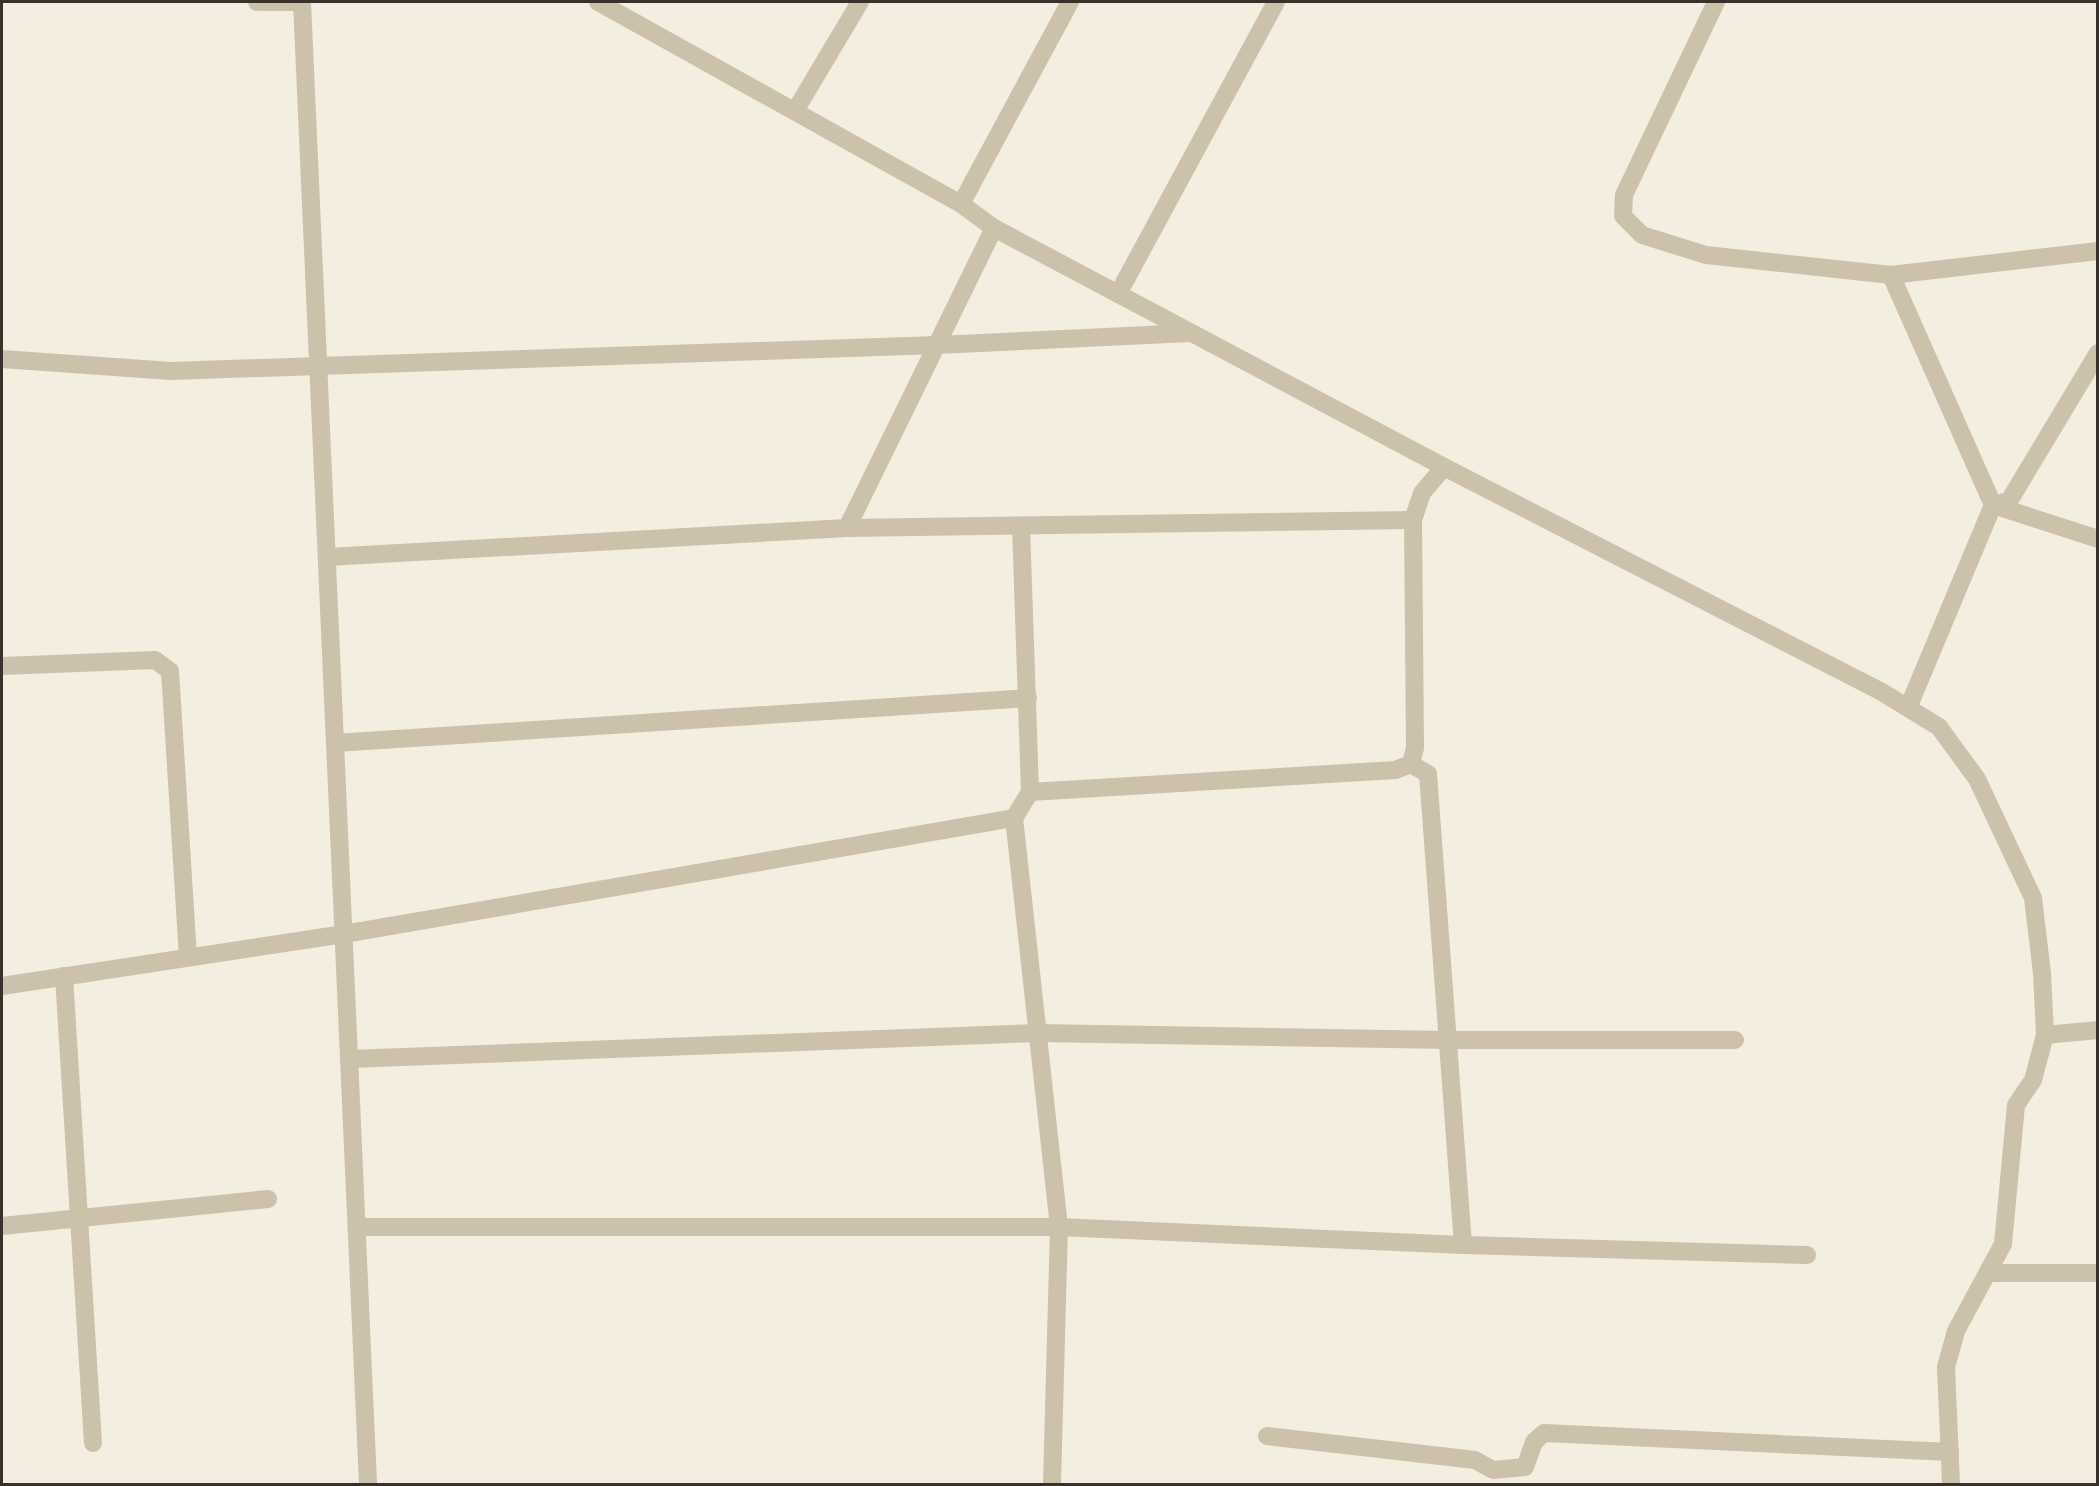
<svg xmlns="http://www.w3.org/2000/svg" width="2099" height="1486" viewBox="0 0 2099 1486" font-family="Poppins,sans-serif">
  <rect width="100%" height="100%" fill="#f3eedf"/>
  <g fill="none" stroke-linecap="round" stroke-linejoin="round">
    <g stroke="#ccc1ab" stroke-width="18">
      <path d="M257,2H302"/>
      <path d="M302,2L368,1484"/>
      <path d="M598,2L961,204L994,228L1444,467L1882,692L1939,727L1977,779L2033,898L2042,973L2045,1035L2033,1080L2016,1105L2003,1244L1956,1331L1946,1367L1951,1484"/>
      <path d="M1716,2L1624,195L1623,216L1642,235L1706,255L1891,275L2098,251"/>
      <path d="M795,111L860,2"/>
      <path d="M961,204L1070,2"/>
      <path d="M1891,275L1993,505L2098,539"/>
      <path d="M1118,294L1276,2"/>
      <path d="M2,359L171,371L937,345L1190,333"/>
      <path d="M1021,526L1030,792"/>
      <path d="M847,528L994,228"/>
      <path d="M327,557L847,528L1413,520"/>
      <path d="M2,666L155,660L170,671L188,957"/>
      <path d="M1908,708L1993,505L2009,501L2098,353"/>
      <path d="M335,743L1028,698"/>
      <path d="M1411,764L1428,774L1463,1245"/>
      <path d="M1014,818L1059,1227L1052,1484"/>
      <path d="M64,976L93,1443"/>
      <path d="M2,986L344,934L1014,818L1030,792L1395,770L1411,764L1415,748L1413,520L1422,493L1444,467"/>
      <path d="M2045,1035L2098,1030"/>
      <path d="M349,1059L1038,1033L1448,1040H1735"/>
      <path d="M2,1226L268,1199"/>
      <path d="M357,1227H1059L1463,1245L1807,1255"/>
      <path d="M1989,1273H2098"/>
      <path d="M1267,1436L1475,1460L1493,1470L1525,1467L1534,1442L1544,1433L1950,1452"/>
    </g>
  </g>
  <rect width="2099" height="1486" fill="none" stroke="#39322a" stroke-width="6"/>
</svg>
